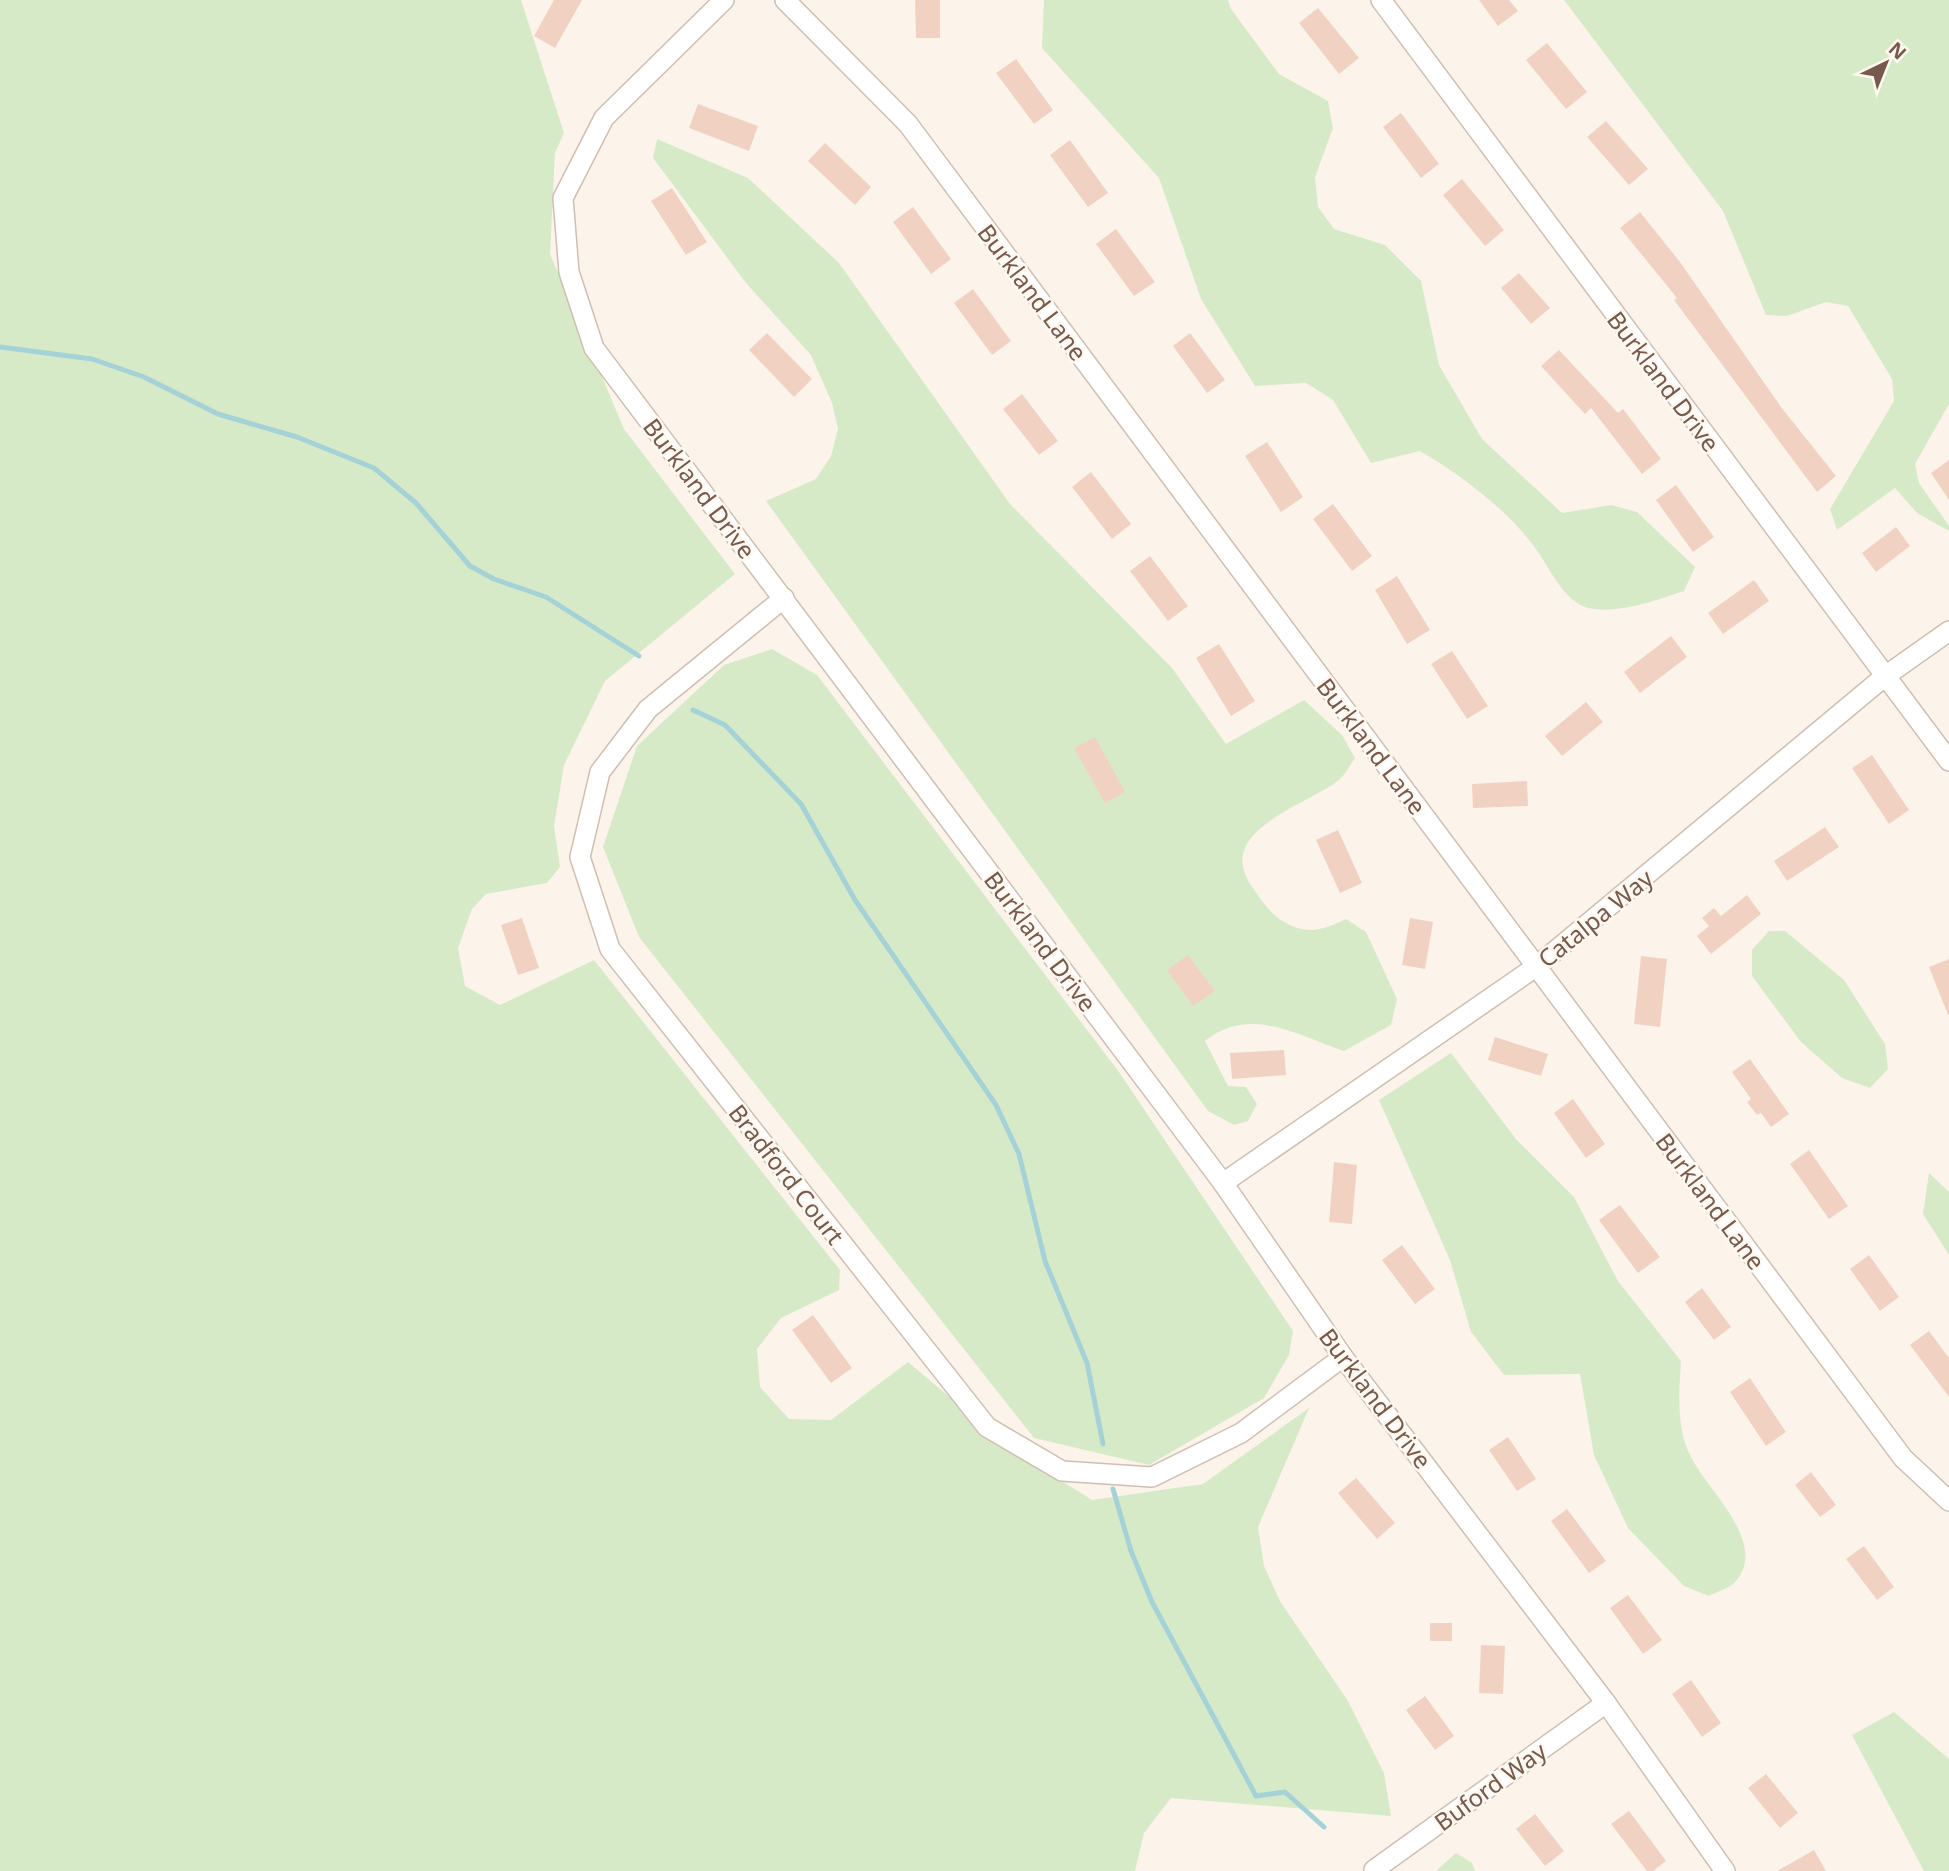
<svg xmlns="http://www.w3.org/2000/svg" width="1949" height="1871" viewBox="0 0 1949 1871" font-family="'Noto Sans',sans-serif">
  <rect width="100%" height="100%" fill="#fcf4ea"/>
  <g fill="#d7eac8">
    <path d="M0,0H521L564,133L555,153L550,254L624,429L735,574L605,681L564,765L554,826L560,867L547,883L486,894L472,909L458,948L465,986L500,1005L594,960L840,1270L839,1290L781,1318L757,1349L760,1387L789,1419L831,1420L908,1362L1014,1451L1092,1500L1203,1484L1309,1408L1258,1527L1264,1566L1280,1601L1348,1701L1384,1773L1391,1816L1171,1798L1144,1833L1135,1871H0Z"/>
    <path d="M1044,0H1228L1231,9L1279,74L1328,101L1333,128L1315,177L1318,207L1334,229L1385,245L1421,281L1439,365L1482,439L1562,513L1611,505L1637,512L1695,567L1684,591C1657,600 1614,616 1585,607C1565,600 1551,572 1540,555C1512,513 1464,477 1420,451L1371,463L1333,400L1306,383L1255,386L1201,299L1159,178L1042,48Z"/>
    <path d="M1564,0H1949V404L1915,464L1919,483L1949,526V531L1917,513L1895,488L1837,530L1830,509L1894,401L1892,379L1848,306L1826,302L1787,316L1766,315L1723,211Z"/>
    <path d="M657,139L748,178L839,263L1010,504L1172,668L1226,744L1304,700L1342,735L1355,758C1350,765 1345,775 1339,780C1306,806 1211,831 1253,888C1264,904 1272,917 1290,925C1310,935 1327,928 1346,919L1366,932L1397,999L1391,1025L1344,1051C1297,1035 1250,1005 1205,1041L1228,1086L1246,1087L1257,1104L1248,1121L1234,1125L1208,1111L766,501L816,479L831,456L838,429L832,403L811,355L746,283L653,158Z"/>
    <path d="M772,649L817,675L1119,1072L1293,1331L1289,1355L1264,1398L1149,1465L1034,1438L639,937L603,847L637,746L724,665Z"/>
    <path d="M1769,931H1785L1844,980L1885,1044L1888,1069L1870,1088L1842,1078L1801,1042L1752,976V950Z"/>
    <path d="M1451,1053L1516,1139L1574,1197L1618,1281L1681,1361C1679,1393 1676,1428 1691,1457C1708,1491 1772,1546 1733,1584C1727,1589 1716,1592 1709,1596L1684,1586L1628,1528L1594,1455L1580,1374L1504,1375L1471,1332L1450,1260L1379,1100Z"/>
    <path d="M1929,1173L1949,1192V1255L1923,1214Z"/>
    <path d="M1894,1712L1949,1759V1871H1924L1852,1735Z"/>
    <path d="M1456,1853L1472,1863L1475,1871H1436Z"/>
  </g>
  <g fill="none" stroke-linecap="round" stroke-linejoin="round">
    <g stroke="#a5d2d7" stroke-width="5">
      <path d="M0,347L92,359L144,377L218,414L297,437L374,468L416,503L470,566L494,579L546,597L639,656"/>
      <path d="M693,710L725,725L801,804L855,900L996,1105L1019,1154L1045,1261L1087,1363L1103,1444"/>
      <path d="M1113,1489L1131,1551L1152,1602L1256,1796L1285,1792L1324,1827"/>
    </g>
  </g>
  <g fill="#f1d2c2">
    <path d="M554,0H582L555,48L534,36Z"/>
    <path d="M915,0H940V38H916Z"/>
    <path d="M1479,0H1509L1518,11L1498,26Z"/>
    <path d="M1318,8L1359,58L1339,74L1299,23Z"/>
    <path d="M1547,43L1587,92L1566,109L1526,60Z"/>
    <path d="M1016,59L1053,110L1034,124L996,73Z"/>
    <path d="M698,104L758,126L749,151L689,128Z"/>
    <path d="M1401,113L1439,164L1421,178L1383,127Z"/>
    <path d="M1606,121L1648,169L1629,185L1587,137Z"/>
    <path d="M1070,140L1108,193L1088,207L1050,155Z"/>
    <path d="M825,143L871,187L855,205L808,161Z"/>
    <path d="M1462,179L1504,230L1485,246L1443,195Z"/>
    <path d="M672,188L707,242L686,255L651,201Z"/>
    <path d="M913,207L951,259L931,274L893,222Z"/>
    <path d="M1640,212L1680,262L1781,407L1836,476L1817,492L1674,300L1677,298L1620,228Z"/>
    <path d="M1116,229L1155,282L1134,296L1096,244Z"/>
    <path d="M1519,273L1550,308L1531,324L1501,288Z"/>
    <path d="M973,289L1011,341L992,355L954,303Z"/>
    <path d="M767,333L812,379L794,397L749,350Z"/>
    <path d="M1190,333L1225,380L1207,393L1173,346Z"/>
    <path d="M1559,350L1618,413L1623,409L1661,459L1642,474L1591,408L1585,414L1541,366Z"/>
    <path d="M1022,394L1058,441L1039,455L1003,409Z"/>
    <path d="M1267,442L1303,497L1281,512L1245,456Z"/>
    <path d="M1949,460V500L1931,473Z"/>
    <path d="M1091,472L1131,524L1112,539L1072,487Z"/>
    <path d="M1676,485L1714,537L1693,552L1656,500Z"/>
    <path d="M1333,504L1372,556L1352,571L1313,519Z"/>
    <path d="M1896,527L1910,546L1876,572L1862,553Z"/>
    <path d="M1150,556L1188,606L1168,621L1130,571Z"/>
    <path d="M1397,576L1430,630L1407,644L1375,590Z"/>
    <path d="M1754,580L1769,601L1723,634L1708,613Z"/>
    <path d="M1671,636L1687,657L1640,693L1624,672Z"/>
    <path d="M1219,644L1255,701L1231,716L1196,658Z"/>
    <path d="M1452,651L1488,706L1467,719L1431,664Z"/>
    <path d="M1586,702L1603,722L1562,756L1545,736Z"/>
    <path d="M1095,737L1125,792L1105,803L1074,748Z"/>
    <path d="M1872,755L1909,810L1889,824L1852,768Z"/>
    <path d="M1527,781L1528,806L1473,808L1472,784Z"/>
    <path d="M1825,827L1839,847L1787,881L1774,861Z"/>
    <path d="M1338,830L1362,883L1340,893L1316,840Z"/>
    <path d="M1747,895L1761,914L1711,954L1697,936L1709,926L1702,918L1714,908L1721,916Z"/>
    <path d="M522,918L539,968L518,975L501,925Z"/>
    <path d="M1410,918L1433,922L1425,969L1402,965Z"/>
    <path d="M1188,955L1215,991L1193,1006L1167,970Z"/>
    <path d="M1641,956L1667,959L1660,1027L1634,1024Z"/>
    <path d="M1949,959V1015H1948L1929,967Z"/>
    <path d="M1495,1037L1548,1054L1541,1076L1488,1060Z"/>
    <path d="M1284,1050L1286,1075L1232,1079L1230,1053Z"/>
    <path d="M1750,1059L1789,1114L1771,1127L1761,1113L1757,1115L1747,1102L1751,1099L1732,1072Z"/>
    <path d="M1573,1099L1605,1144L1586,1158L1554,1113Z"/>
    <path d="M1809,1150L1848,1206L1829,1219L1790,1164Z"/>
    <path d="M1334,1162L1357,1165L1352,1224L1329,1222Z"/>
    <path d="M1620,1205L1660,1257L1638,1273L1599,1220Z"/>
    <path d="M1402,1245L1435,1289L1415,1304L1382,1260Z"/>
    <path d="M1869,1255L1899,1297L1880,1311L1850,1269Z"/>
    <path d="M1702,1288L1731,1327L1714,1340L1685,1302Z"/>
    <path d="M813,1315L852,1368L831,1383L792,1330Z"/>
    <path d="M1929,1331L1949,1358V1397L1910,1345Z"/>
    <path d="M1750,1378L1786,1432L1766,1446L1730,1392Z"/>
    <path d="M1508,1437L1536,1479L1517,1491L1489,1450Z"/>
    <path d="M1811,1472L1836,1505L1820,1517L1795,1485Z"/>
    <path d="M1356,1478L1395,1523L1377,1539L1338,1493Z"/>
    <path d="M1567,1509L1606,1561L1589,1573L1551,1521Z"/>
    <path d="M1864,1546L1894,1587L1877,1600L1846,1559Z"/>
    <path d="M1628,1595L1662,1640L1643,1654L1610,1608Z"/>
    <rect x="1430" y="1623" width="22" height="18"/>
    <path d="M1481,1645L1505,1646L1503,1694L1479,1693Z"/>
    <path d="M1691,1680L1721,1723L1702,1737L1672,1694Z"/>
    <path d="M1425,1696L1454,1736L1435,1750L1406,1710Z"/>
    <path d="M1766,1774L1798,1813L1780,1828L1748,1788Z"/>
    <path d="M1629,1811L1666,1861L1653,1871H1647L1611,1824Z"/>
    <path d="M1535,1814L1564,1851L1545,1866L1516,1829Z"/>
    <path d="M1814,1850L1826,1871H1777Z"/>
  </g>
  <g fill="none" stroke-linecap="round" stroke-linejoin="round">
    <g stroke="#d0beb2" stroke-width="22">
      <g id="minor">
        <path d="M724,0L604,118L563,198L569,272L594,348L1223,1183L1343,1357L1606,1703L1725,1871"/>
        <path d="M785,0L908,124L1903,1458L1949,1501"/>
        <path d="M1381,0L1949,761"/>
        <path d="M784,598L648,709L600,772L580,857L610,949L987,1427L1062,1471L1152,1477L1241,1433L1343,1357"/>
        <path d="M1223,1183L1537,966L1884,677L1949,631"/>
        <path d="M1374,1870L1606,1703"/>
      </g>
    </g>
    <use href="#minor" stroke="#fff" stroke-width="19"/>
  </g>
  <g text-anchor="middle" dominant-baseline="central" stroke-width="5" stroke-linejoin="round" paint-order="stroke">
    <g font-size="24" fill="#765a4d" stroke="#fef8f0">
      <text transform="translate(1033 292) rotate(53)">Burkland Lane</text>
      <text transform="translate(1664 381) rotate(53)">Burkland Drive</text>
      <text transform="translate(700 488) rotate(53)">Burkland Drive</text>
      <text transform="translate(1372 746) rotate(53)">Burkland Lane</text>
      <text transform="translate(1595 918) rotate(-39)">Catalpa Way</text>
      <text transform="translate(1041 941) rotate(53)">Burkland Drive</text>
      <text transform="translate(787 1174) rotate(52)">Bradford Court</text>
      <text transform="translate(1711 1201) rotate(53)">Burkland Lane</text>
      <text transform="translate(1376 1398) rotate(53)">Burkland Drive</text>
      <text transform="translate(1490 1786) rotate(-36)">Buford Way</text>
    </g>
  </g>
  <g transform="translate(1886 63) rotate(43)" stroke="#fef8f0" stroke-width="5" paint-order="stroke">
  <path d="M0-5L12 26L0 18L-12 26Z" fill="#765a4d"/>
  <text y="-10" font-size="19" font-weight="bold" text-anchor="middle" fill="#765a4d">N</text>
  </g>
</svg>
